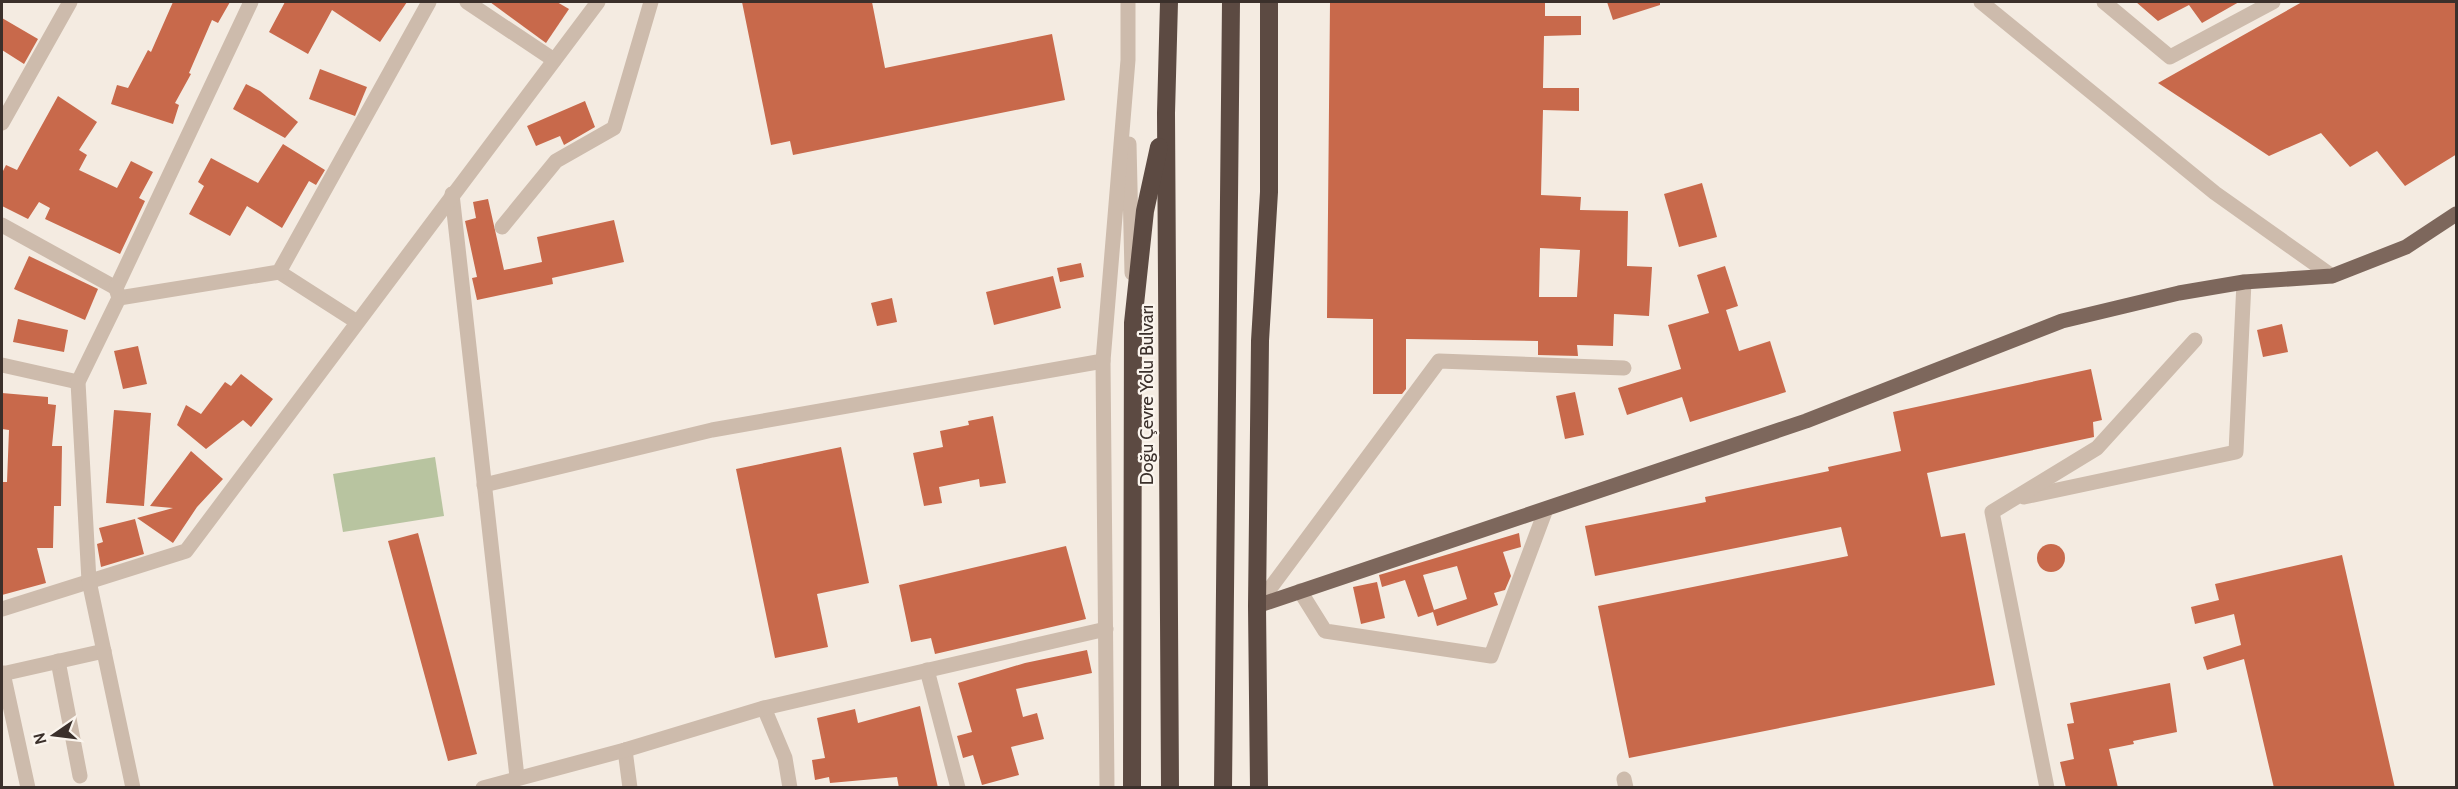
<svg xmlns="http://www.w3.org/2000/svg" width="2458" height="789" viewBox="0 0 2458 789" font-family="Cabin,sans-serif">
  <rect width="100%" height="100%" fill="#f4ebe1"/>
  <path fill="#b8c4a0" d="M435,457L444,516L343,532L333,474Z"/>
  <g fill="#c8694b" fill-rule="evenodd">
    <path d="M173,2H230L218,23L212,20L189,73L191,74L175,103L179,105L173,124L111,104L117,85L128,88L148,50L151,52Z"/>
    <path d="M285,2H407L380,42L332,10L308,54L269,32Z"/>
    <path d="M490,2H557L569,9L546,43Z"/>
    <path d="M742,2H872L885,68L1052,34L1065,100L793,155L790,141L771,145Z"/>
    <path d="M1330,2H1545V16H1581V35L1544,36L1543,88H1579V111L1543,110L1541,195L1581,197L1580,210L1628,211L1627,266L1652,267L1649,316L1614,314L1613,346L1577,345L1578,356L1538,355V341L1406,339V389L1402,394H1373V319L1327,318ZM1540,248L1580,250L1577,297H1539Z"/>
    <path d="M1607,2H1660V5L1613,20Z"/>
    <path d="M2136,2H2239L2202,23L2189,5L2158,21Z"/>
    <path d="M2302,2H2457V154L2405,186L2377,151L2350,167L2321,133L2269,156L2158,83Z"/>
    <path d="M2,18L38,39L24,64L2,50Z"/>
    <path d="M320,69L367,87L355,116L309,99Z"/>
    <path d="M246,84L260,91L298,122L285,138L233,109Z"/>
    <path d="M58,96L97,122L79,150L87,155L79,170L117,188L131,161L153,172L139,198L145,201L120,254L45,219L50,208L39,202L28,219L2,206V173L6,165L17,170Z"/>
    <path d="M585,101L595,127L564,145L560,136L536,146L527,126Z"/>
    <path d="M283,144L325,170L316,185L309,181L282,228L247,206L230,236L189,214L204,186L198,182L211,158L258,183Z"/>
    <path d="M1702,183L1717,237L1679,247L1664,194Z"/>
    <path d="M488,199L504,270L542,262L537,237L614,220L624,262L552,278L553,284L477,300L472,278L477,277L465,221L476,218L473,202Z"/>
    <path d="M29,256L98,289L85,320L14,289Z"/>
    <path d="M1081,263L1084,277L1060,282L1057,268Z"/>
    <path d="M1725,266L1738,306L1726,310L1739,351L1770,341L1786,392L1690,422L1682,397L1627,415L1618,388L1681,369L1668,325L1709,313L1697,275Z"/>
    <path d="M1053,276L1061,308L994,325L986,292Z"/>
    <path d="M892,298L897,322L877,326L871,303Z"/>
    <path d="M18,319L68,330L64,352L13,342Z"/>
    <path d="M2282,324L2288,352L2263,357L2257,330Z"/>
    <path d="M138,346L147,384L123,389L114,351Z"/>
    <path d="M2091,369L2102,420L2093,422L2094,437L1927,473L1941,537L1965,533L1995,685L1629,758L1598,606L1848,556L1841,527L1595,576L1585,526L1706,502L1705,497L1829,471L1828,467L1901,451L1893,412Z"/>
    <path d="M241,374L273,399L251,427L243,420L206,449L177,425L186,405L201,414L225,382L231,386Z"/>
    <path d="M1575,392L1584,435L1565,439L1556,396Z"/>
    <path d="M2,393L48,397V404L56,405L52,446H62L61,506H54L53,548H37L46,583L2,595V482H7L9,430L2,429Z"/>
    <path d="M114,410L151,413L144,506L106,503Z"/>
    <path d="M993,416L1006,483L980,487L979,479L939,487L942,503L924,506L913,453L943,447L940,431L969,425L968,421Z"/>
    <path d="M841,447L869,583L817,594L828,647L775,658L736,469Z"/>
    <path d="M191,451L223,479L197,507L173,543L137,518L173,508L150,506Z"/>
    <path d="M135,519L144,554L101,567L97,544L103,542L99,528Z"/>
    <path d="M418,533L477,754L448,761L388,541Z"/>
    <path d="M1519,533L1521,547L1503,552L1511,576L1505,590L1494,593L1498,605L1437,626L1433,612L1418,617L1405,580L1382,587L1379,575ZM1457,566L1467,599L1434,610L1423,575Z"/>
    <circle cx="2051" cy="558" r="14"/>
    <path d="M1066,546L1086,619L935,654L931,638L911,642L899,585Z"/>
    <path d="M2342,555L2395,788H2274L2244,659L2207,670L2203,657L2241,645L2234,614L2195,624L2191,607L2219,600L2215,584Z"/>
    <path d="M1377,582L1385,618L1361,624L1353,587Z"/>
    <path d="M1087,650L1092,673L1016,689L1023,717L1037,713L1044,739L1011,747L1019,775L982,785L973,755L963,758L957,736L972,732L958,683L1025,663Z"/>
    <path d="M2170,683L2177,732L2133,741L2134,744L2109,749L2118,788H2066L2060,762L2074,759L2067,724L2074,723L2070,703Z"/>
    <path d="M920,706L938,788H899L897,777L830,783L829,777L815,780L812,760L825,758L817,718L855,709L858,723Z"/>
  </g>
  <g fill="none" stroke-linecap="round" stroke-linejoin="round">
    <g stroke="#cdbbac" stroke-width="15">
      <path d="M467,2L554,60"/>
      <path d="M1981,2L2215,193L2332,276"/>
      <path d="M2104,2L2170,57L2273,2"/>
      <path d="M2,123L70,2"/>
      <path d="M1129,144L1132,273"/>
      <path d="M452,194L517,777"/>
      <path d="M2,225L116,288"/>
      <path d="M502,227L556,161L614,128L651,2"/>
      <path d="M279,272L357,322"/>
      <path d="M119,298L279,272L429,2"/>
      <path d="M2,365L78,382"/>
      <path d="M484,485L712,430L1103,361"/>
      <path d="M2024,497L2236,452L2244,282"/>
      <path d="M1300,591L1325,631L1491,656L1546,509"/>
      <path d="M1257,606L1439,361L1624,368"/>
      <path d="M2,609L186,551L598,2"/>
      <path d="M58,661L80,776"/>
      <path d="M927,670L958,788"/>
      <path d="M3,673L28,788"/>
      <path d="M2,674L104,651"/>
      <path d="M764,708L785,758L790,788"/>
      <path d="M625,750L630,788"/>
      <path d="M1624,779L1626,788"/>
      <path d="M133,788L89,581L78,382L119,298L116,288L251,2"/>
      <path d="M483,788L625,750L764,708L1106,629"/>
      <path d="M1107,788L1103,361L1128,60V2"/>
      <path d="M2047,788L1992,512L2097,448L2195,340"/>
    </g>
    <path stroke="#7d675c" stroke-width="15" d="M1257,606L1806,421L2062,321L2179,293L2244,282L2332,276L2406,247L2456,214"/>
    <g stroke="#5c4a42" stroke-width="18">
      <path d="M1169,2L1166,113L1170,788"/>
      <path d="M1132,788L1133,323L1145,211L1159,147"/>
      <path d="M1223,788L1231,2"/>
      <path d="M1259,788L1257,606L1260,341L1269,192V2"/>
    </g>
  </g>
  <g text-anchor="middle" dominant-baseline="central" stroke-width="4.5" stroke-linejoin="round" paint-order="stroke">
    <g font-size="18" fill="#3b302b" stroke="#fbf5ee">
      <text transform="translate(1147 395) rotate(-90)">Doğu Çevre Yolu Bulvarı</text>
    </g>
  </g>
  <rect width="2458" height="789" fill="none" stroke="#3b302b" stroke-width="6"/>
  <g transform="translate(54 735) rotate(256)" stroke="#fbf5ee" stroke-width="4.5" paint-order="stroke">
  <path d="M0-4.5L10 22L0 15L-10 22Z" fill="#3b302b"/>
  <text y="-9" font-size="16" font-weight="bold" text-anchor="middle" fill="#3b302b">N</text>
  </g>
</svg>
